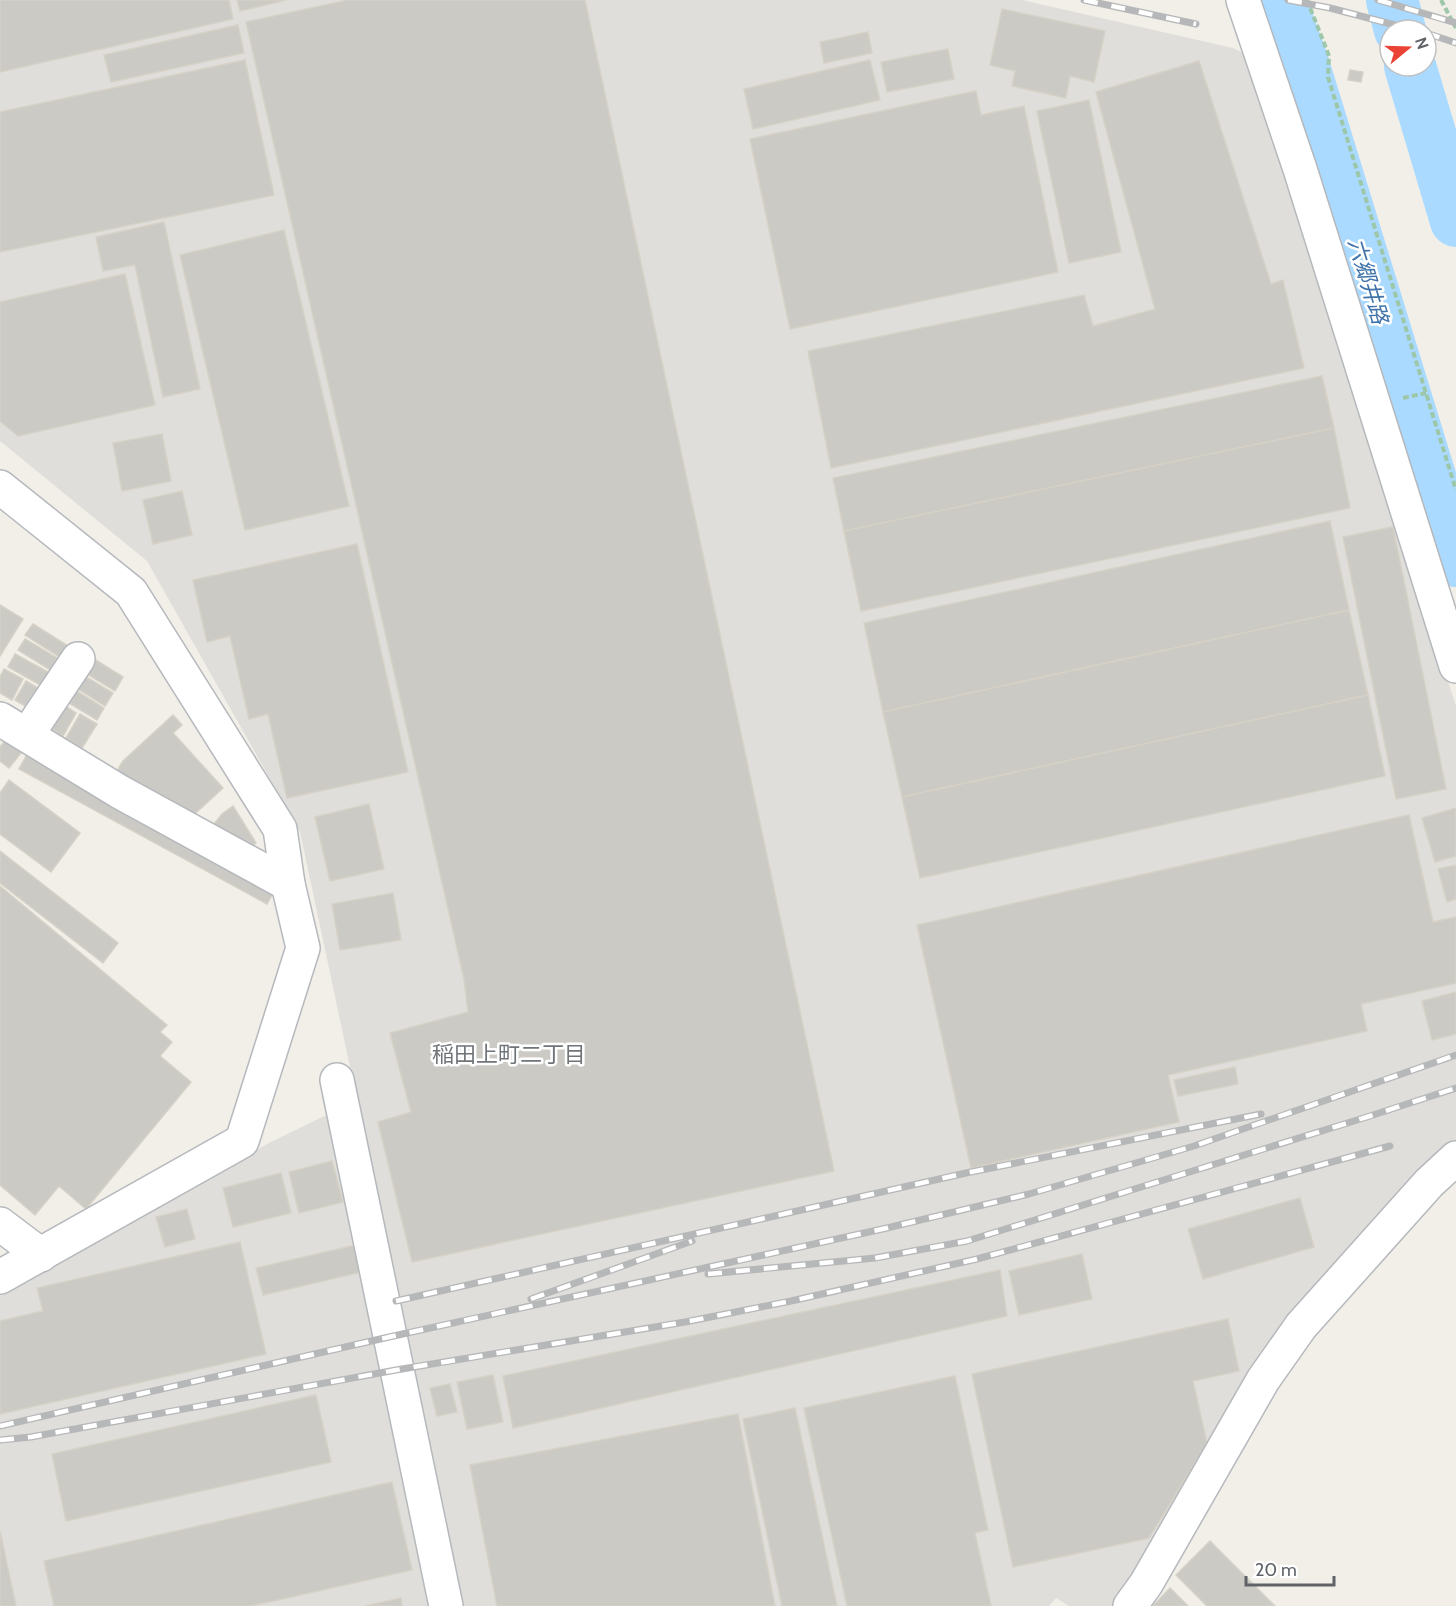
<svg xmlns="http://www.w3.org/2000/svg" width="1456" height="1606" viewBox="0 0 1456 1606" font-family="Cabin,'Noto Sans JP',sans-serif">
  <rect width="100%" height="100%" fill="#f1efe8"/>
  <path fill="#e0deda" d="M0,0H1022L1233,48L1247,55L1456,706V1146L1449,1149L1114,1606H1069L1056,1598L1049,1606H0V1295L269,1143L357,1100L300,832L147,561L0,441Z"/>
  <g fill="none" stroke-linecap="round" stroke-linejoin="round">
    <g stroke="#aadaff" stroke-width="52">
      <path d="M1280,0L1303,63L1456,561"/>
      <path d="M1392,0L1400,30"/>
      <path d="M1410,66L1456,221"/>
    </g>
  </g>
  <g fill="#cccac5" stroke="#d6d1c6" stroke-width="1.5">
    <path d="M0,0H229L233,19L0,72Z"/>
    <path d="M237,0H286L240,11Z"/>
    <path d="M348,0H585L834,1171L412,1262L378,1122L411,1112L390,1033L468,1012L464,979L246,22Z"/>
    <path d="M1002,9L1105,31L1094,82L1070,76L1066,98L1012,86L1015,71L990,65Z"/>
    <path d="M238,25L244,53L111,82L104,55Z"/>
    <path d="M868,32L872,53L824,63L820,42Z"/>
    <path d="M948,49L954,79L887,92L881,62Z"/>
    <path d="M245,60L274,195L0,252V112Z"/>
    <path d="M870,60L880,100L753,129L744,89Z"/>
    <path d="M1199,61L1271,284L1283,280L1304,368L831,468L808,351L1084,295L1093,326L1155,309L1096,92Z"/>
    <path d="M1350,70L1363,72L1361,82L1348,80Z"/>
    <path d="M976,91L981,115L1024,106L1058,272L790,329L750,139Z"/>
    <path d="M1089,100L1121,252L1069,263L1037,111Z"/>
    <path d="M164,222L200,389L163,397L135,265L103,271L96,237Z"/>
    <path d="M284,230L349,506L245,530L180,255Z"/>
    <path d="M125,274L155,405L18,436L0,421V302Z"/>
    <path d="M1322,376L1334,428L844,531L833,478Z"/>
    <path d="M1334,428L1350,508L861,611L844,531Z"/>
    <path d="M162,434L171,481L122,491L113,443Z"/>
    <path d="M182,491L192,535L153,544L143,500Z"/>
    <path d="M1330,521L1349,610L883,712L864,623Z"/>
    <path d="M1393,527L1446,789L1396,799L1343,537Z"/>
    <path d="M357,544L408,772L287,798L268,714L249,719L230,636L207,642L193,580Z"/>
    <path d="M0,605L23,619L0,656Z"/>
    <path d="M1349,610L1368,695L902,797L883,712Z"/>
    <path d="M33,624L68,646L61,658L25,635Z"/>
    <path d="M25,639L59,659L52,671L18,650Z"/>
    <path d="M15,654L50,673L42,686L8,667Z"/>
    <path d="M91,657L123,677L115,691L82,671Z"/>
    <path d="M4,669L23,679L12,700L0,693V677Z"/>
    <path d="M83,675L113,693L105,706L75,687Z"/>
    <path d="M26,681L43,691L32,710L15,700Z"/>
    <path d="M72,688L104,708L97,720L64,700Z"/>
    <path d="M1368,695L1385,776L920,878L902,797Z"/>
    <path d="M61,703L76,713L63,736L47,726Z"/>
    <path d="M80,714L97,724L82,748L66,738Z"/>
    <path d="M173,715L182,725L173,733L223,788L189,819L114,776L123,761Z"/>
    <path d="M9,736L25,748L9,768L0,761V747Z"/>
    <path d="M31,747L279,883L267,904L19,769Z"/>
    <path d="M9,780L80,833L51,872L0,834V793Z"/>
    <path d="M369,804L384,869L330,881L315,817Z"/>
    <path d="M233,806L256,843L247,849L210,829L222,814Z"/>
    <path d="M1456,808V856L1435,862L1422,818Z"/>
    <path d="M1409,815L1433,922L1456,917V983L1361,1004L1367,1031L1168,1075L1179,1122L971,1168L917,925Z"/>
    <path d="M0,851L118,943L103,963L0,883Z"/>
    <path d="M1456,865V899L1447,902L1438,869Z"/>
    <path d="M0,886L167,1025L160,1032L172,1042L160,1056L191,1082L86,1209L59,1186L35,1215L0,1185Z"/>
    <path d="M393,893L401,940L340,950L332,904Z"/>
    <path d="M1456,992V1034L1432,1040L1422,1001Z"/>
    <path d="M1235,1067L1238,1084L1178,1096L1174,1080Z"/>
    <path d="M332,1161L343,1202L299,1213L289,1172Z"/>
    <path d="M281,1173L291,1213L233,1227L223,1188Z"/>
    <path d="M1300,1198L1314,1247L1203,1279L1188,1229Z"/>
    <path d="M187,1209L195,1239L165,1247L156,1217Z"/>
    <path d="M240,1242L266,1354L0,1414V1321L43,1311L37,1288Z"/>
    <path d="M356,1245L362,1272L263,1295L256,1268Z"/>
    <path d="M1082,1254L1092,1299L1019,1315L1009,1271Z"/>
    <path d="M1000,1270L1007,1316L513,1428L503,1376Z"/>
    <path d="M1228,1319L1239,1371L1193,1381L1207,1443L1149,1538L1013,1567L972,1374Z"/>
    <path d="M493,1375L503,1422L467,1429L457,1382Z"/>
    <path d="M955,1376L988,1530L975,1533L991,1606H847L804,1408Z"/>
    <path d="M450,1384L457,1412L437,1416L430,1388Z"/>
    <path d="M316,1395L331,1462L66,1521L52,1454Z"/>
    <path d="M795,1408L837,1606H782L743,1419Z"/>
    <path d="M738,1414L775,1606H497L470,1465Z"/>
    <path d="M392,1482L412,1570L251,1606H54L44,1561Z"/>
    <path d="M0,1531L16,1606H0Z"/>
    <path d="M1210,1541L1275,1606H1207L1176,1575Z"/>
    <path d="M1170,1588L1188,1606H1153Z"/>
    <path d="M401,1598L402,1606H365Z"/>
  </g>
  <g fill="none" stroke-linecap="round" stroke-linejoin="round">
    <g stroke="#b5b8bc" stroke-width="36">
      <g id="minor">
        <path d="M1243,0L1300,169L1456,666"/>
        <path d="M0,487L131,592L280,829L288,884L303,948L242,1141L0,1277"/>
        <path d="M0,719L120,792L288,884"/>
        <path d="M27,735L78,659"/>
        <path d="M337,1080L446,1606"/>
        <path d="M0,1224L41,1255"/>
        <path d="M1130,1606L1146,1584L1263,1380L1301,1326L1429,1183L1456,1158"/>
      </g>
    </g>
    <g stroke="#9cc7a9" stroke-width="4" stroke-dasharray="6 3" stroke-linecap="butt">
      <path d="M1307,0L1326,48L1329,56L1328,77L1456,490"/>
      <path d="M1441,0L1456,28"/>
      <path d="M1403,398L1426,393"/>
    </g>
    <use href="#minor" stroke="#fff" stroke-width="33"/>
    <g stroke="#b6b7b8" stroke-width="7">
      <g id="rail">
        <path d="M1084,0L1196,24"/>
        <path d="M1288,0L1330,8L1414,30"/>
        <path d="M1378,0L1456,23"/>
        <path d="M1426,33L1456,43"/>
        <path d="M708,1274L875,1258L967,1241L1370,1116L1456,1088"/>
        <path d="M531,1299L692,1241"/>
        <path d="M396,1301L966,1173L1261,1114"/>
        <path d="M0,1426L389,1337L887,1228L1029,1194L1194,1146L1456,1055"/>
        <path d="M0,1440L31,1437L396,1370L685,1322L791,1301L977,1259L1390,1146"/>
      </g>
    </g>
    <use href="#rail" stroke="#fff" stroke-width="4.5" stroke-dasharray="14" stroke-linecap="butt"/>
  </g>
  <g text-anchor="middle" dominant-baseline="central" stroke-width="5" stroke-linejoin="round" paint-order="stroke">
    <g font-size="22" font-style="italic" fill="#4174aa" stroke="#fff">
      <text transform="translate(1368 281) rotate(73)">六郷井路</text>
    </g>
    <g font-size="22" fill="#70757a" stroke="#fff">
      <text x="509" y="1054">稲田上町二丁目</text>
    </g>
  </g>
  <g transform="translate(1408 48) rotate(71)"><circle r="28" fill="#ffffff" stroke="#bfc1c3" stroke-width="1.5"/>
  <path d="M0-4.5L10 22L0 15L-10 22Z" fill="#ea4335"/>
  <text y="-9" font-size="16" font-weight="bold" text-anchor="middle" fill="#5f6368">N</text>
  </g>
  <path d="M1246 1576v9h88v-9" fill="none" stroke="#5f6368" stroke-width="3"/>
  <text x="1255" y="1576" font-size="18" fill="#5f6368" stroke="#ffffff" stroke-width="4.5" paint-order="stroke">20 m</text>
</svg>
